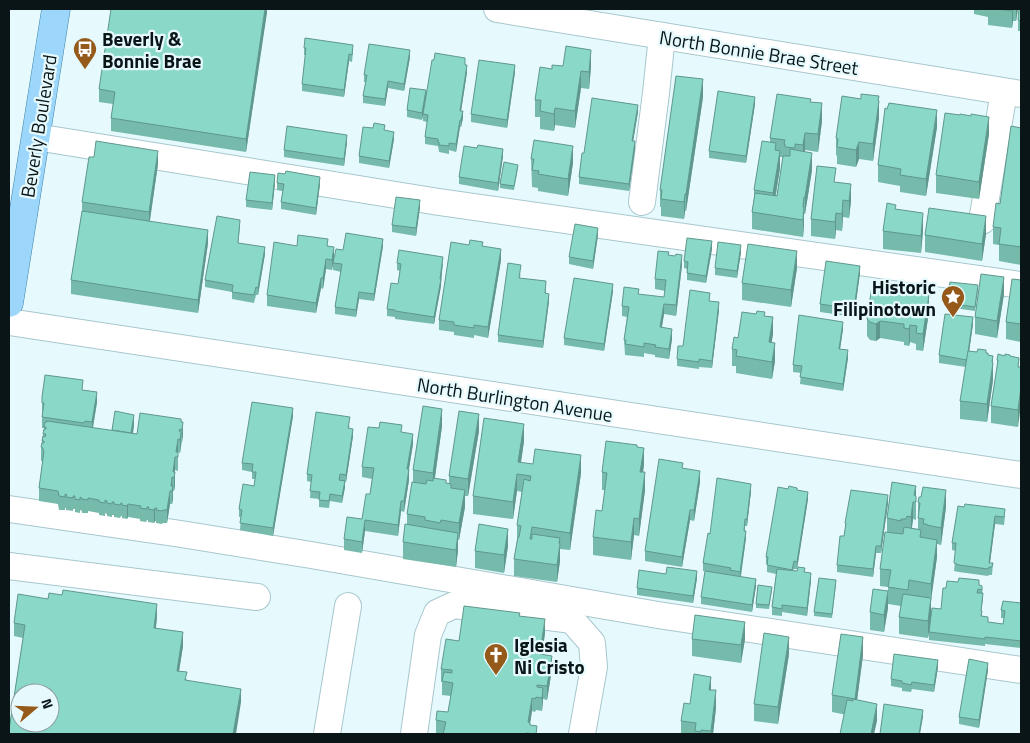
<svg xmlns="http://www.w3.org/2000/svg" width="1030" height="743" viewBox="0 0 1030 743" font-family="'Titillium Web',sans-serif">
  <rect width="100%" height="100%" fill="#e6fafd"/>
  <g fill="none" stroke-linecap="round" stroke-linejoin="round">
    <g stroke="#a8c7cd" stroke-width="28">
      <g id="minor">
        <path d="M497,9L1021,94"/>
        <path d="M36,137L439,202L1021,285"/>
        <path d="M642,202L656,93L662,36"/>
        <path d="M982,221L1004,92"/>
        <path d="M9,322L1021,475"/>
        <path d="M9,509L181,534L311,555L658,615L1021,670"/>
        <path d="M9,566L257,597"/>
        <path d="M327,734L348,606"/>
        <path d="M414,734L428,635L437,613L454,605L572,620L592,643L594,667L582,734"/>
      </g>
    </g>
    <g stroke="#3e80a9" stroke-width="29">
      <path id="major" d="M9,303L56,9"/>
    </g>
    <use href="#minor" stroke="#fff" stroke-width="26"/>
    <use href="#major" stroke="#9cd6fa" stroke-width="28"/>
  </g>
  <g fill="#76baac" fill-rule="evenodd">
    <path d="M267,9L246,152L111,131V118L113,104L99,102V89Z"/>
    <path d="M974,9H1018L1016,21H1013L1012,28L988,25V17L974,14Z"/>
    <path d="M1021,9V31H1018V20Z"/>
    <path d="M304,48L353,52L352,62L349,61L344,97L302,91V84L306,55H304Z"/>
    <path d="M410,57L404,91L388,88L385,106L363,103V96L366,82H364V75Z"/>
    <path d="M465,65L467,72L461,111L463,118L461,127H460L456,152L449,150V154L439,152L438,146L425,144V137L427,122L423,121V114Z"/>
    <path d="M563,66L591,67L589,89L581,88L575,128L555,125L554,131L540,129V117H535V100L552,69Z"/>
    <path d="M515,72L507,128L471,122V114Z"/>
    <path d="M426,97L422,120L407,117V110Z"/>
    <path d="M703,97L686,211H685L684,219L661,216V207H660V190Z"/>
    <path d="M879,101V118L873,161L859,159L856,167L837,164V156L836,155V138Z"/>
    <path d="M811,102L822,121L818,152L805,150V152L812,170L805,214H804V225L803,237L752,229V212L754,199V190L770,143V138ZM780,157H783L777,196L776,195L780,168Z"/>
    <path d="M755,104L746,163L709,158V151Z"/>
    <path d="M638,112L633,141L635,149L629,191L579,184V177L584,153Z"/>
    <path d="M937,127L926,196L900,192V186L878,182V165Z"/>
    <path d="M1021,128V265L999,261V245L993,244V227L1000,204Z"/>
    <path d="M385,130L394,139L389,168L359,163V156Z"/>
    <path d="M989,134L979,199L936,193V175Z"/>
    <path d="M347,142L344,166L284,157V150Z"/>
    <path d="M503,156L498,191L459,184V177Z"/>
    <path d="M531,159L573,163L568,196L538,191V188L532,187Z"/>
    <path d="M158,164L150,221L208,243L198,313L71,294V280L82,211V202Z"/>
    <path d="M518,168L514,190L500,188V184Z"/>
    <path d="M836,182L851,201L849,218L843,217L842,231L836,230L835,239L811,236V219Z"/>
    <path d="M275,183L272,210L246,207V200Z"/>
    <path d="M277,183L320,184L316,215L281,209V202L283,191L277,190Z"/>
    <path d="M420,207L416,236L392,232V225Z"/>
    <path d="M896,209L923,231L921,253L883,249V231Z"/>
    <path d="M240,227L238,243L265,254L258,295H256L254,303L232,299V292L205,287V280Z"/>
    <path d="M986,234L982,261L925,252V235Z"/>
    <path d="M598,235L593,269L569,264V257Z"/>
    <path d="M297,246H328L334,257L332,270L326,269L323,289L321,288L316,313L267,306V295Z"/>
    <path d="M383,246L374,301L359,299L356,317L335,314V307L341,272L333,270V263L343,250Z"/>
    <path d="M483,246L501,260L488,338L474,335V338L454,335V332L439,330V320Z"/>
    <path d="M712,249L706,283L687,280V269L684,268V261Z"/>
    <path d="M741,252L737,278L715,275V268Z"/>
    <path d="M669,255L682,265L676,316L664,314L662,327L672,339L669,359L655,357V355L644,353V357L625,355L624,340L627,317L622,316V306L664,297L665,291L655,289V279Z"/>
    <path d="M397,263L443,264L441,279V286L434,324L395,319V317L387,316V309L398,284L400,271L397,270Z"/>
    <path d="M797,268L791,307L742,300V283Z"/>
    <path d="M521,273L520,278L546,289V293L549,301L543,348L498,342V335Z"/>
    <path d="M860,273L854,317L820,312V304Z"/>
    <path d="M1021,280V342L1006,339V322Z"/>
    <path d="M978,289L975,311L947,307V303Z"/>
    <path d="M613,291L604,351L564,345V338Z"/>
    <path d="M1004,294L997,338L975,334V317Z"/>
    <path d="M710,301L719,310L712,368L699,367V369L677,366V359L683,346Z"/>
    <path d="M929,312L923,351L916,350V344L910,342L909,346L904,345V342L880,338L876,341L870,340L867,336V319Z"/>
    <path d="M765,316L773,334L771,343L775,361L772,379L736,373V366H732V349L738,338Z"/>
    <path d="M973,324L969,351L986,353L988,355L993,356V380L987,422L960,419V401L966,367L939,363V355Z"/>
    <path d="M843,329L840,349L848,358L843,391L800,384L801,373L793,372V365Z"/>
    <path d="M1010,356L1019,367L1018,427L991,423V406L997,368V360Z"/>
    <path d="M83,390L97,402L93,428L112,431L115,411L134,425L133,434H137L181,419L183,435L180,453L178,452V471L175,470V485L174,491H173V499L172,504H170L167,523H163L162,524L156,523V521H155L154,523L148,522V520H147L146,522L140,521V519L128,517L127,519L122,518V516H121L120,518L114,517V515H112V517L107,516V514L105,513V516L99,515V513L88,511V513H82V511L80,510V513L75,512V509H73V511L66,510V508H65V510H59L58,504L39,501V488L43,461H41V447L44,428H42V403Z"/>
    <path d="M1021,411V435H1020V418Z"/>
    <path d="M293,416L273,536L240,530L241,517H239V509L254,486L255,479H252V472L242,470V463Z"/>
    <path d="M350,425L349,428L353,436L346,482H345L342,503L330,501L329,508L319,507V499L310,498L311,482L307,481V474Z"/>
    <path d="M442,426L435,478L449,484V476L479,431L468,496H465V507L459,540H458V550L456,567L403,559V542L407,525V514L413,482V470Z"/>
    <path d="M402,432L413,444L409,469V480L404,512L401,511L398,536L365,531L362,553L344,550V539L362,519L370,494L372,479L362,477V467Z"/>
    <path d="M524,441L521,463L581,473L570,550L560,549V561L557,582L514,576V559L517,540V525L522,492L517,491L513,519L473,514V496Z"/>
    <path d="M637,447L644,465L643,472L645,490L639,536L634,535L631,560L593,555V537L602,511L605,490H602V472Z"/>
    <path d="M683,468L700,482L694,521L690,520L682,567L645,561V551Z"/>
    <path d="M797,490L808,499L797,569H794L793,571L805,572L811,580L807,616L782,612V616L772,615V607L776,574L767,572V564H766V557Z"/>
    <path d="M751,491L747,526H745V531L746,538L741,577L756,586L752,612L701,604V597L730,575L703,571V563L710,534Z"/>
    <path d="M916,496V520L913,519L912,528L918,529V502L946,507L941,545L937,544V557L931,598V614L941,609L979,585L982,586L983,600L981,611L982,616L988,622L1003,624L1004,618H1001V610L1021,603V648L985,644V646L929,640V633L928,638L899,634V617L901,606L888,604V587L880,586V569L887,532V518Z"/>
    <path d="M888,503L881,553H876L873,577L837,572V565L844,536L845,530V523Z"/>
    <path d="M958,506L1005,516L1004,525L995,524L990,563H993L992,575H989L988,576L959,572L954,571L956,551L952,550V543Z"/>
    <path d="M508,546L504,573L475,568V551Z"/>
    <path d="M697,578L693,603L637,595V588Z"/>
    <path d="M836,584L832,618L814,616V612Z"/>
    <path d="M772,590L769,609L756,608V604Z"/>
    <path d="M48,599L157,617L156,628L183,646L179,671L187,680L241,702L9,730L23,638L14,636V623Z"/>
    <path d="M888,608L884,632L870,630V612Z"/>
    <path d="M520,616L545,633L542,655L552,669L547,700L543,699L542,711L536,710L535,712L532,711L530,725L537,734H436V720L448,712L451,696L442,695V682H441V669L459,641Z"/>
    <path d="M692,639H745L741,663L692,656Z"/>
    <path d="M789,654L778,724L754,721V704Z"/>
    <path d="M863,655L857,700L877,721L832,712V695Z"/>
    <path d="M938,667L934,692L912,689L911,692L902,691V688L891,686V679Z"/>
    <path d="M988,670L979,728L959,724V717Z"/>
    <path d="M711,690L716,708L713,734H681V721L690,704Z"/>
  </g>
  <g fill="#60978c">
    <path d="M265,9H267V13L246,152V139Z"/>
    <path d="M1013,9V21L1012,28V11Z"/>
    <path d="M1016,9H1018L1016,21Z"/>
    <path d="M410,50V57L404,91V84Z"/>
    <path d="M591,50V67L589,89V72Z"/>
    <path d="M349,54V61L344,97V90Z"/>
    <path d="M467,65V72L460,118V111Z"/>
    <path d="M515,65V72L507,128V120Z"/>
    <path d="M581,71V88L575,128V111Z"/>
    <path d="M703,79V97L686,211V194Z"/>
    <path d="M388,81V88L385,106V99Z"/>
    <path d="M426,90V97L422,120V113Z"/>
    <path d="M879,96V107V101V118L873,161V144Z"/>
    <path d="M755,97V104L746,163V156Z"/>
    <path d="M822,103V121L818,152V134Z"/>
    <path d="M638,105V112L632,148V141Z"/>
    <path d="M555,108V125L554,131V114Z"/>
    <path d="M937,110V127L926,196V179Z"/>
    <path d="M463,111V118L461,127V120Z"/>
    <path d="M989,117V134L979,199V182Z"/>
    <path d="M460,120V127L456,152V144Z"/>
    <path d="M394,132V139L389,168V161Z"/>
    <path d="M805,133V150L803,163V145Z"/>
    <path d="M347,135V142L344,166V159Z"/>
    <path d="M635,141V149L629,191V184Z"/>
    <path d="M859,142V159L856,167V150Z"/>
    <path d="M573,146V163L568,196V179Z"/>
    <path d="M503,149V156L498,191V183Z"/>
    <path d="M158,151V164L149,225V212Z"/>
    <path d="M780,151V168L773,210V193Z"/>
    <path d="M812,153V170L805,214V197Z"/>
    <path d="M275,175V183L272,210V203Z"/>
    <path d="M320,177V184L316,215V208Z"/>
    <path d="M851,184V201L849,218V201Z"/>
    <path d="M685,194V211L684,219V202Z"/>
    <path d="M804,197V225L803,237V207Z"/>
    <path d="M420,200V207L416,236V228Z"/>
    <path d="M843,200V217L842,231V214Z"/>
    <path d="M836,213V230L835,239V222Z"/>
    <path d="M923,213V231L921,253V236Z"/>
    <path d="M986,216V234L982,261V244Z"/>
    <path d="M598,228V235L593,269V261Z"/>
    <path d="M208,230V243L198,313V300Z"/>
    <path d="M383,239V246L374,301V294Z"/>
    <path d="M712,241V249L706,283V276Z"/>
    <path d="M741,245V252L737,278V271Z"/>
    <path d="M265,247V254L258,295V288Z"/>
    <path d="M334,247V257L332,270V260Z"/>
    <path d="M501,249V260L488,338V327Z"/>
    <path d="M797,251V268L791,307V290Z"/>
    <path d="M682,255V265L676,316V305Z"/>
    <path d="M443,257L441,286L434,324V317Z"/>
    <path d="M326,259V269L323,289V278Z"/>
    <path d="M860,266V273L854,317V309Z"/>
    <path d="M1004,277V294L997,338V321Z"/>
    <path d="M321,278V288L316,313V303Z"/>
    <path d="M613,284V291L604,351V344Z"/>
    <path d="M359,292V299L356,317V310Z"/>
    <path d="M549,294V301L543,348V341Z"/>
    <path d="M929,295V312L923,351V334Z"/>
    <path d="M719,302V310L712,368V361Z"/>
    <path d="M664,304V314L660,337V327Z"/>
    <path d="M773,317V334L769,360V342Z"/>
    <path d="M973,317V324L967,367V360Z"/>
    <path d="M880,321V338L876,341V324Z"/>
    <path d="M843,322V329L839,356V349Z"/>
    <path d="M910,325V342L909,346V329Z"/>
    <path d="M672,329V339L669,359V349Z"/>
    <path d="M775,343V361L772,379V362Z"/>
    <path d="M848,350V358L843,391V384Z"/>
    <path d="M993,356V380L987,422V404Z"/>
    <path d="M1021,387V404L1018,427V410Z"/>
    <path d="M97,392V402L92,432V422Z"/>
    <path d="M293,408V416L273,536V528Z"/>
    <path d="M442,409V426L433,490V473Z"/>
    <path d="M479,414V431L468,496V479Z"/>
    <path d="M134,415V425L131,444V433Z"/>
    <path d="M183,422V435L182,443V430Z"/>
    <path d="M524,424V441L519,474L518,462Z"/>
    <path d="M353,429V436L346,482V475Z"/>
    <path d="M181,432V445L180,453V440Z"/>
    <path d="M413,434V444L407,480V469Z"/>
    <path d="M178,439V452H176Z"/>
    <path d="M644,448V465L640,489V472Z"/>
    <path d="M581,455V473L570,550V533Z"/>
    <path d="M175,457V470L174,478L173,472Z"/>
    <path d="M409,469V480L404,512V501Z"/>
    <path d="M700,471V482L694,521V510Z"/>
    <path d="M175,472V485L174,491V478Z"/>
    <path d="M645,472V490L639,536V519Z"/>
    <path d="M517,474V491L513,519V502Z"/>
    <path d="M172,477L173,499L172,504V491L171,486Z"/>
    <path d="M345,481V488L342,503V496Z"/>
    <path d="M751,484V491L747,526V519Z"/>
    <path d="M916,486V520V502L914,495Z"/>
    <path d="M465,490V507L459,540V523Z"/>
    <path d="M946,490V507L941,545V528Z"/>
    <path d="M170,491V504L167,523V510Z"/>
    <path d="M808,492V499L797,569V562Z"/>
    <path d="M888,495V503L881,553V546Z"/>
    <path d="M401,501V511L398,536V525Z"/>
    <path d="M913,502V519L911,534V517Z"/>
    <path d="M128,504V517L127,519V506Z"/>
    <path d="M155,508V521L154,523V510Z"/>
    <path d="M690,510V520L682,567V557Z"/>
    <path d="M995,516V524L989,570V563Z"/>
    <path d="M634,518V535L631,560V542Z"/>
    <path d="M365,520V531L362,553V542Z"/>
    <path d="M508,529V546L504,573V555Z"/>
    <path d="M746,531V538L740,579V572Z"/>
    <path d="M458,533V550L456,567V550Z"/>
    <path d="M560,538V561L557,582V565Z"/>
    <path d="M937,540V557L931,601V584Z"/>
    <path d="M876,546V553L873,577V569Z"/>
    <path d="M697,571V578L693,603V596Z"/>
    <path d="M811,573V580L807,616V608Z"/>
    <path d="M756,579V586L752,612V605Z"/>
    <path d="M888,591V608L884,632V615Z"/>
    <path d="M931,598V615L928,638V621Z"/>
    <path d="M157,604V617L154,641V628Z"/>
    <path d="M545,619V633L540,668V654Z"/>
    <path d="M745,622V639L741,663V645Z"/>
    <path d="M183,632V646L177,684V671Z"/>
    <path d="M789,637V654L778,724V707Z"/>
    <path d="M863,637V655L855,716V699Z"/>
    <path d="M552,656V669L547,700V686Z"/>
    <path d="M938,660V667L934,692V685Z"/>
    <path d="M988,663V670L979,728V720Z"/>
    <path d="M711,677V694L709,690Z"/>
    <path d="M543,688V701L542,711V698Z"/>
    <path d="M241,689V702L236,734H233Z"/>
    <path d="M716,690V708L713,734H711Z"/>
    <path d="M532,698V711L528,734V722Z"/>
    <path d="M877,704V721L874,734H871Z"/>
    <path d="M923,710V717L920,734H919Z"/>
  </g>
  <g fill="#89d8c8" stroke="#60978c" fill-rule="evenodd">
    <path d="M111,9H265L246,139L111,118L115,92L99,89Z"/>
    <path d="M997,9H1013L1012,11Z"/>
    <path d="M1019,9H1021V21L1018,20Z"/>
    <path d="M305,38L353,45L352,55L349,54L344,90L302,84L306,48H304Z"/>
    <path d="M369,44L410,50L404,84L388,81L385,99L363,96L367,75H364Z"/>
    <path d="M566,46L591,50L589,72L581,71L575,111L555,108L554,114L540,111L541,100H535L540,67L552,69V65L563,66Z"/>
    <path d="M435,53L465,58V65H467L460,111H463L461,120H460L456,144L449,143V146L439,145V142H438V139L425,137L428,115L423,114L432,60H434Z"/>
    <path d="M479,60L515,65L507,120L471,114Z"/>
    <path d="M676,76L703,79L686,194H685L684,202L661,199L662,190H660Z"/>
    <path d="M410,88L426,90L422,113L407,110Z"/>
    <path d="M718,91L755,97L746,156L709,151Z"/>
    <path d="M777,94L811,99L810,102L822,103L818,134L805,133L803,145L795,144V148L785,147V144H784L785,140L770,138Z"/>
    <path d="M861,94L879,96L878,101H879L873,144L859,142L856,150L837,147L838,139L836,138L842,96L861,99Z"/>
    <path d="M592,98L638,105L632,141H635L629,184L579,177L582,153H584Z"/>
    <path d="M889,103L937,110L926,179L900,175L901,169L878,165L885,108L887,109Z"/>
    <path d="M945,113L960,115V114L971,116V114L989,117L979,182L936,175Z"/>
    <path d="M374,123L385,125L384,130L394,132L389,161L359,156L363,127L373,128Z"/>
    <path d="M287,126L347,135L344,159L284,150Z"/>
    <path d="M1011,126L1021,128V247L999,244L1001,228L993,227L996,203L1000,204Z"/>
    <path d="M534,140L573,146L568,179L538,174L539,171L532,170L534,159H531Z"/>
    <path d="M96,141L158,151L149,212L82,202L89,157H94Z"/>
    <path d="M762,141L776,143L775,150L780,151L773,193L754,190Z"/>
    <path d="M478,145L503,149L498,183L459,177L464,146L477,148Z"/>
    <path d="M790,149L812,153L805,197H804L803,207H804L803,220L752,212L755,193L777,196L783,156H790Z"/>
    <path d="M504,162L518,165L514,186L500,184Z"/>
    <path d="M817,166L836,168L834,182L851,184L849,201L843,200L842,214L836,213L835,222L811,219Z"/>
    <path d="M286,171L320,177L316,208L281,202L284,184L277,183L278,173L285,174Z"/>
    <path d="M250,172L275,175L272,203L246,200Z"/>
    <path d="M396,197L420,200L416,228L392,225Z"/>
    <path d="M887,203L896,205L895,209L923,213L921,236L883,231Z"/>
    <path d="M929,208L986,216L982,244L925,235Z"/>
    <path d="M82,211L208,230L198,300L71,280Z"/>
    <path d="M217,216L240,220L238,243L265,247L258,288L256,287L254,295L232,292L233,285L205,280Z"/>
    <path d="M575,224L598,228L593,261L569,257Z"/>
    <path d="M346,233L383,239L374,294L359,292L356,310L335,307L342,264L333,263L336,249L343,250Z"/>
    <path d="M298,235L328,239L327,246L334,247L332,260L326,259L323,278H321L316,303L267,295L274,242L297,246Z"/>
    <path d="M687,238L712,241L706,276L687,273L688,262L684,261Z"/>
    <path d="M470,240L483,242L482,246L501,249L488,327L474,325V328L454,325V322L439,320L451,242L469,245Z"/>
    <path d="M718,242L741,245L737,271L715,268Z"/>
    <path d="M748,244L797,251L791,290L742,283Z"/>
    <path d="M399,250L443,257L440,279H441L434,317L395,311V310L387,309L391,283L398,284L401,264L397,263Z"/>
    <path d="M658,251L669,252L668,255L675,256L676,254L682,255L676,305L664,304L660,327L672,329L669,349L655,347L656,345L644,343V347L625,344L626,340H624L629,307L622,306L624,287L639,289L638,294L664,297L666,280L655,279Z"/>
    <path d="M826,261L860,266L854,309L820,304Z"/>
    <path d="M508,263L521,265L519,278L546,281L545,293L549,294L543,341L498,335Z"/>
    <path d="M981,274L1004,277L997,321L975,317Z"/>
    <path d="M574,278L613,284L604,344L564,338Z"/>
    <path d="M1012,279L1021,280V324L1006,322Z"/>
    <path d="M950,282L978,285L975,307L947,303Z"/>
    <path d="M872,286L929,295L923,334L916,333L917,326L910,325L909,329L904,328V324L880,321L876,324L870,322L867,319Z"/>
    <path d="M690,290L710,293L709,301L719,302L712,361L699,359V362L677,359L678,346H683Z"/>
    <path d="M757,311L765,312L764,316L773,317L769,342L775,343L772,362L736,356L737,350L732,349L734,337L738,338L742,312L756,314Z"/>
    <path d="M945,314L973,317L967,360L939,355Z"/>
    <path d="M799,315L843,322L839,349L848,350L843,384L800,377L802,366L793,365Z"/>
    <path d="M978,349L986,350V353H988V355L993,356L992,362L993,363L987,404L960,401L968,351L977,352Z"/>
    <path d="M998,354L1005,356V354L1010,355V356L1019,358L1018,367H1021V387L1018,410L991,406L998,360H997Z"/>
    <path d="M45,375L83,380L82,390L97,392L92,422L85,421L84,423L42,417L44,403H42V397Z"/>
    <path d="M252,402L293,408L273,528L240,523L242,510L239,509L243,484L254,486L256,472H252L253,464L242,463Z"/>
    <path d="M423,406L442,409L433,473L413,470Z"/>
    <path d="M115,411L134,415L131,433L112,430Z"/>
    <path d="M459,411L479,414L468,479L449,476Z"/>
    <path d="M316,412L350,417L348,428L353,429L346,475L340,474L339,480L345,481L342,496L330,494L329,501L319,500L320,492L310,491L312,475L307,474Z"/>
    <path d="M140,413L181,419V422H183L182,430L180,429L179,431L181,432L180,440L178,439L176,452H178V457H175L173,472H175L174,478L172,477L171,486H173L172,491H170L167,510H163L162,511L156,510L157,508H155L154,510L148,509L149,507H147L146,509L140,508L141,506L128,504L127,506L122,505V503H121L120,505L114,504V502H112V504L107,503V501L105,500V503L99,502V500L88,498V500L82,499V498L80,497V500L75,499V496H73V498L66,497L67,495L65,494V497L59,496L58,491L39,488L44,451L43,450V448L41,447L42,443H44V441H42L43,436L45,437L46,434H43L44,429H46V427H44L45,422H47V421L137,434Z"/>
    <path d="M484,418L524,424L518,462L533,464L535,449L581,455L570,533L532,527L530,539H532V534L560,538L559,543L560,544L557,565L514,559L518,537H519L521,526L517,525L524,479L530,481L531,476L517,474L513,502L473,496Z"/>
    <path d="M380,422L402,425L401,432L413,434L407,469H409L404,501H401L398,525L365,520L362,542L344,539L347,517L362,519L366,494H370L374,468L362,467L368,427L379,428Z"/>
    <path d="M606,441L637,445V447L644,448L640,472H645L639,519L634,518L631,542L593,537L596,510L602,511L607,473L602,472Z"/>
    <path d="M659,459L683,463L682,468L700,471L694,510H690L682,557L645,551Z"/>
    <path d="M433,478L446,480V483L451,484V488L465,490L459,523L441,520L440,523L425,520V517L407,514L412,482L426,484L427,480L433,481Z"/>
    <path d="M717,478L751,484L747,519H745L744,531H746L740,572L730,570L731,568L703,563L708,533L710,534Z"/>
    <path d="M892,482L916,486L914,495L916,496V502H913L911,517L907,516L906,519H901V521L887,518Z"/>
    <path d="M789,486L797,488V490L808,492L797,562L794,561L792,570L767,565L768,557H766L778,487L788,489Z"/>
    <path d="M923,487L946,490L941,528L927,525V524H923L924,519L918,518L920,503L918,502L919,497H921Z"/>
    <path d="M851,490L888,495L881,546H876L873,569L837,565L840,536H844L846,523H845Z"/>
    <path d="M965,504L1005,509L1004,517L995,516L989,563H993L992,567H989L988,569L959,565L954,563L956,543H952L958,506L964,507Z"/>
    <path d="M405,524L458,533L456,550L403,542Z"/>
    <path d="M479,524L508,529L504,555L475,551Z"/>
    <path d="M904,527L921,530L920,537L937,540L931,584L909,580L908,590L888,587L891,570L880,569L885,532L903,534Z"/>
    <path d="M667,567L697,571L693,596L637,588L639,570L666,574Z"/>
    <path d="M798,567L805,568L804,572L811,573L807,608L782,605V609L772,607L777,569L797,571Z"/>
    <path d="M705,571L756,579L752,605L701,597Z"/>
    <path d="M819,578L836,580L832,614L814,612Z"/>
    <path d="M959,578L979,580V585L982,586V590L978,589L977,593H983L981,611H982L981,616L988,617V622L1003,624L1005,611L1001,610L1003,601L1021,603V641L985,637V639L929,632L932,608L941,609L943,588H946L947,581L958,582Z"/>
    <path d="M758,585L772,587L769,605L756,604Z"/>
    <path d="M873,589L888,591L884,615L870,612Z"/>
    <path d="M63,590L157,604L154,628L183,632L177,671L187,672L185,680L241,689L233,734H9V730L25,625L14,623L18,594L48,599L49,593L62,595ZM20,693H50V723H20Z"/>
    <path d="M903,594L931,598L928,621L899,617Z"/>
    <path d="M464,606L520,613L519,616L545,619L540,654L552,656L547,686L537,685V687L543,688L542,698L536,697L535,699L532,698L528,722L530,723V725L537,726L536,734L526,733V734H443L446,722L436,720L437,711L448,712L453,683L442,681L444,672L452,673V670L441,669L446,639L459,641Z"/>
    <path d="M695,615L745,622L741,645L692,639Z"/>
    <path d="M764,633L789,637L778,707L754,704Z"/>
    <path d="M841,634L863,637L855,699L832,695Z"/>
    <path d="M894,654L938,660L934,685L912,682L911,685L902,683V681L891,679Z"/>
    <path d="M969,659L988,663L979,720L959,717Z"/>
    <path d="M694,674L711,677L709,690H716L711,731L701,730V732L695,731L696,723L681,721L684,703L690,704Z"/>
    <path d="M853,699L877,704L871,734H840L847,700L853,701Z"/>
    <path d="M884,704L923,710L919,734H880Z"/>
  </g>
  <defs>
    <g id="bus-pin" transform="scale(1.25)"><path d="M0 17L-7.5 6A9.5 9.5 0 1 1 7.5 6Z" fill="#955a1a" stroke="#e6fafd"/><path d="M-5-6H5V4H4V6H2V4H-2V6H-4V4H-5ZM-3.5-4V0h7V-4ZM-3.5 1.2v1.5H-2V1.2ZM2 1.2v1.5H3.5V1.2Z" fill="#fff"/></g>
    <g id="sight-pin" transform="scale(1.25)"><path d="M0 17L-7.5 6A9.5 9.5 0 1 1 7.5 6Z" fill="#955a1a" stroke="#e6fafd"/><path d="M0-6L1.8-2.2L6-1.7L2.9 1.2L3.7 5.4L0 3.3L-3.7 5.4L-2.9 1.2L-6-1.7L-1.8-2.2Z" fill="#fff"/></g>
    <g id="church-pin" transform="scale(1.25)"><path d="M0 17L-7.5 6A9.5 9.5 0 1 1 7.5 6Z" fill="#955a1a" stroke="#e6fafd"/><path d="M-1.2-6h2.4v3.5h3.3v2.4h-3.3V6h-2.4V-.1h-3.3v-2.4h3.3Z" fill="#fff"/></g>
  </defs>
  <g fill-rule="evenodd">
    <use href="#bus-pin" x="85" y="49"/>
    <use href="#sight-pin" x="953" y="297"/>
    <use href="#church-pin" x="496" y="655"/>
  </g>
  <g text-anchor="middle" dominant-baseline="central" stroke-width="4.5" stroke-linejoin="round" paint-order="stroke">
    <g font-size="19" font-weight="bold" fill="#091517" stroke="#e6fafd" text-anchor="start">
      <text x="102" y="38">Beverly &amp;<tspan x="102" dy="22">Bonnie Brae</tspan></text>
      <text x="936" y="286" text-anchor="end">Historic<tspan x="936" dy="22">Filipinotown</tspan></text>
      <text x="514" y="644">Iglesia<tspan x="514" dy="22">Ni Cristo</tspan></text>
    </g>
    <g font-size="19" fill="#091517" stroke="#e6fafd">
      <text transform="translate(759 52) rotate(9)">North Bonnie Brae Street</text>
      <text transform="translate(38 126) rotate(-81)">Beverly Boulevard</text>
      <text transform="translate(515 399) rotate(9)">North Burlington Avenue</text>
    </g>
  </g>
  <rect width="1030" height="743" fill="none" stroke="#091517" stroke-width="20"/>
  <g transform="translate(35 708) rotate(71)"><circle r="24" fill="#e6fafd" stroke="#8e9ea1"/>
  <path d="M0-4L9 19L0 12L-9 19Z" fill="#955a1a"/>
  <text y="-8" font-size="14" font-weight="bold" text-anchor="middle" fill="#091517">N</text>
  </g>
</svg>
